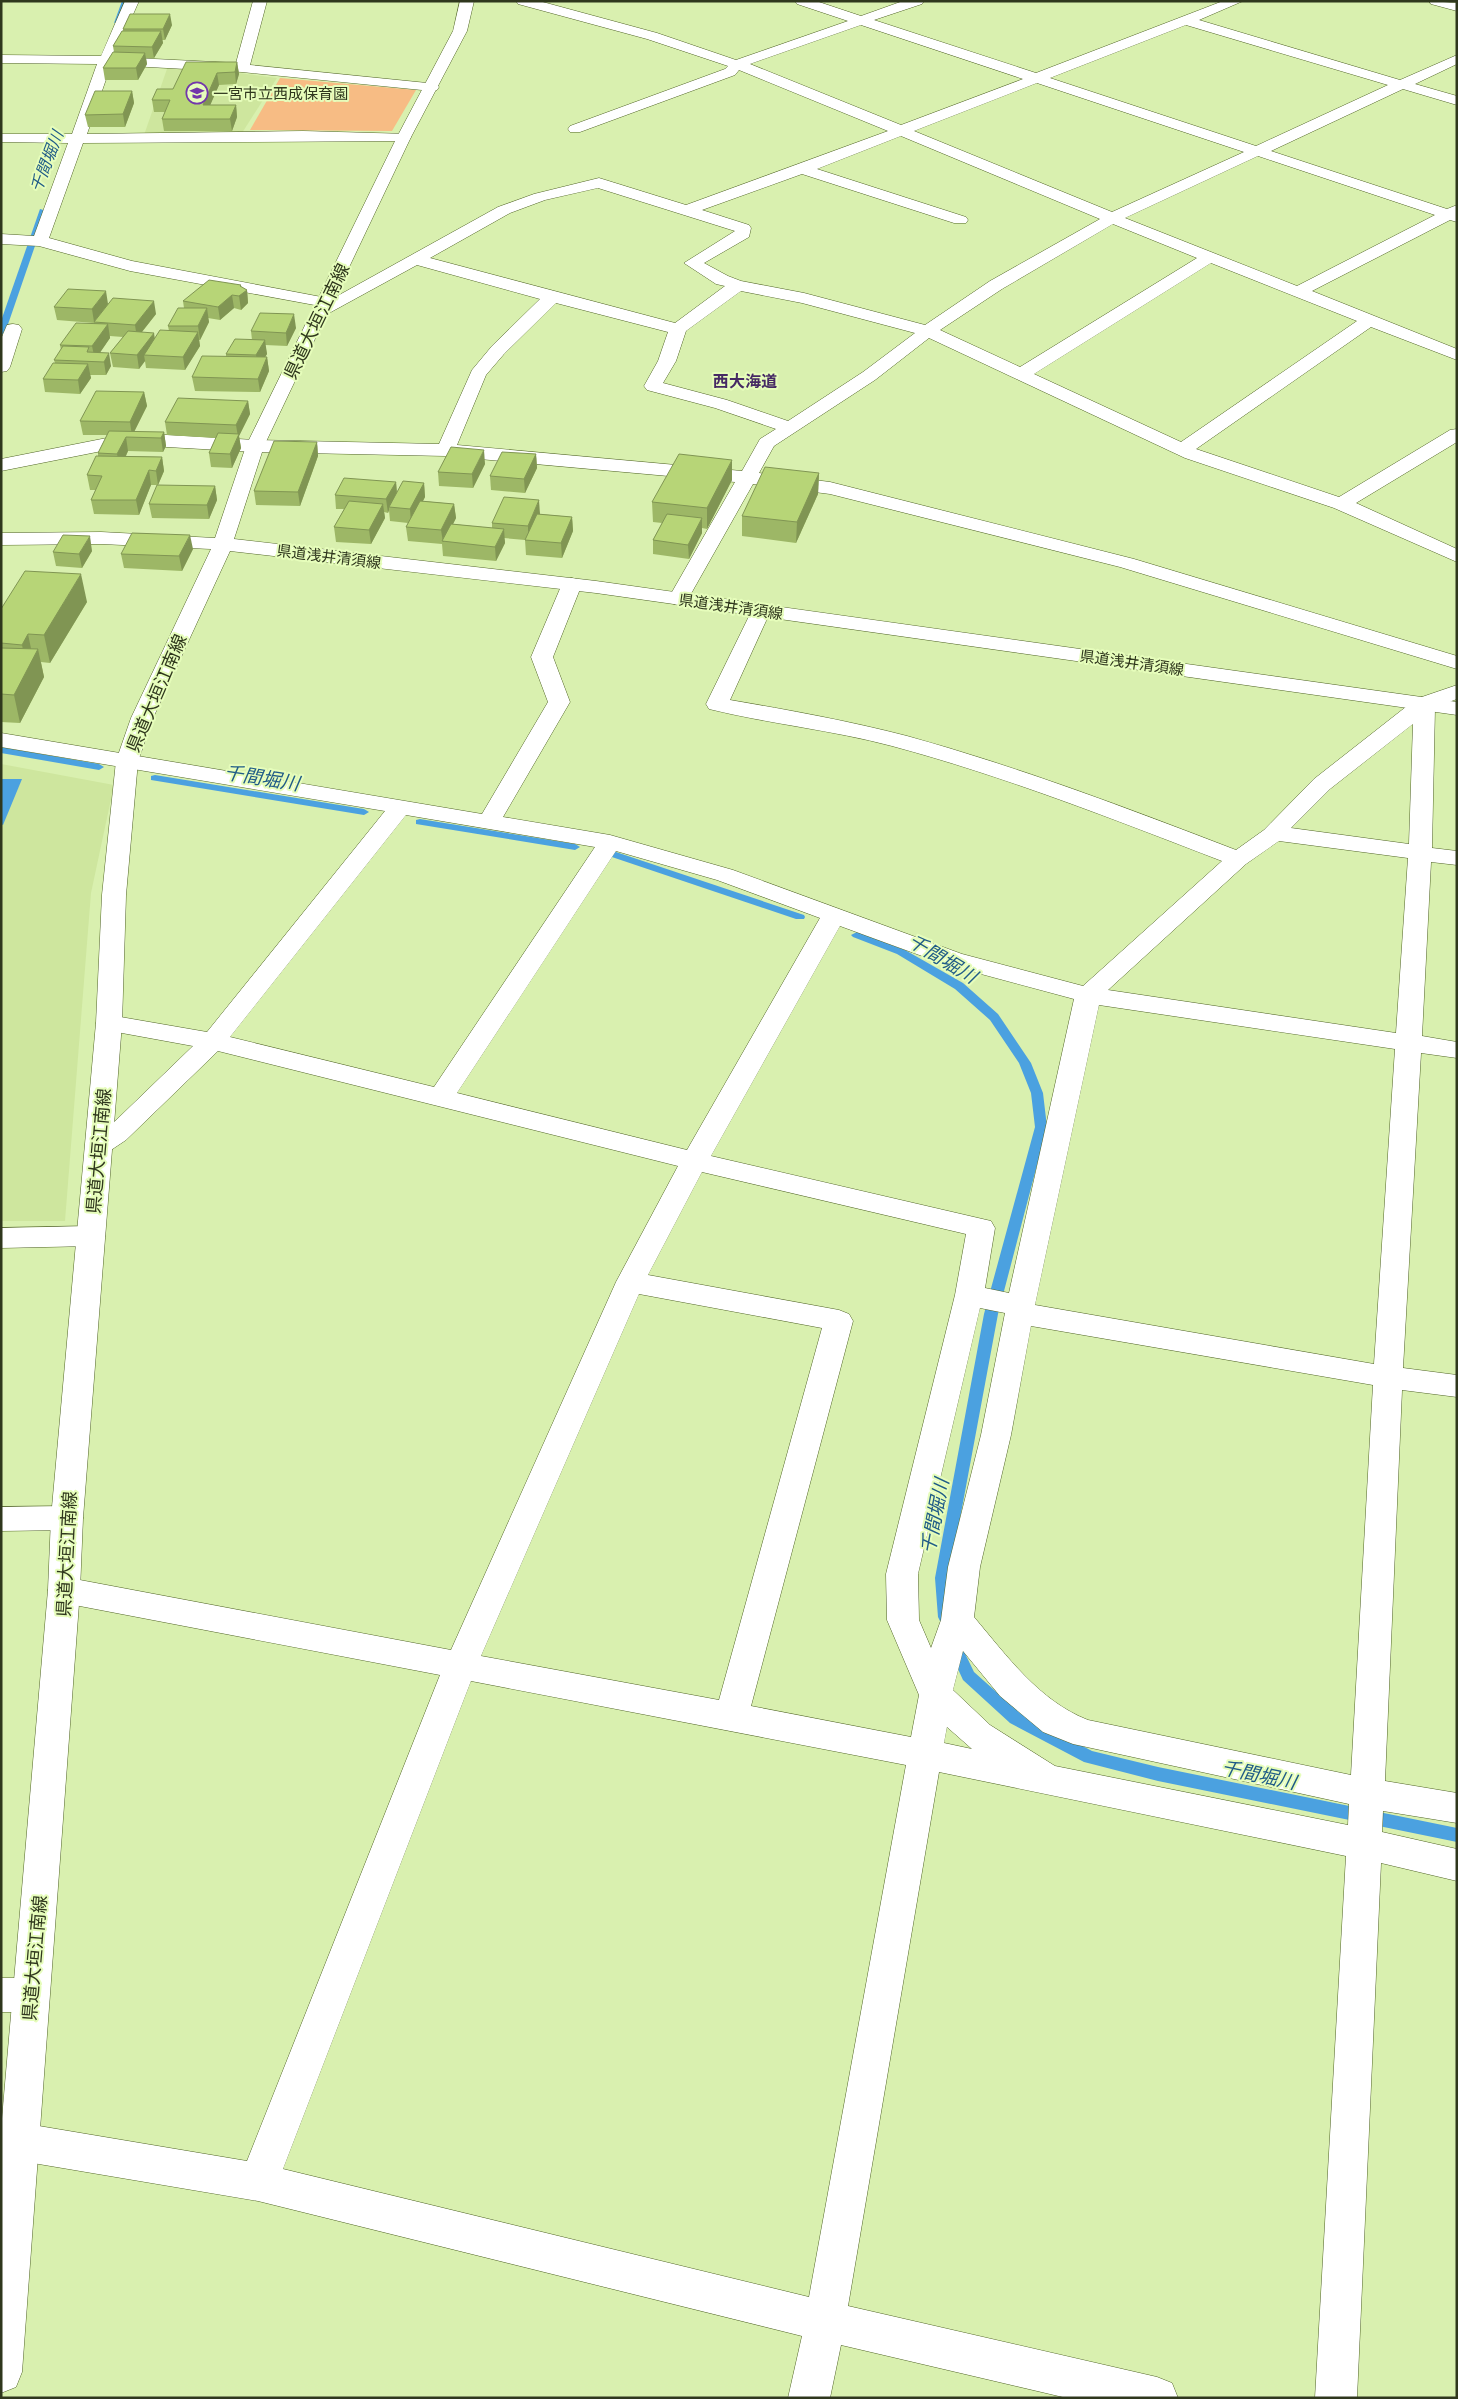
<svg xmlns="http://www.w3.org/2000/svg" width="1458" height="2399" viewBox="0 0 1458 2399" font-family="Lato,'Noto Sans JP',sans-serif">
  <rect width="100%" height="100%" fill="#d9f0af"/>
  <g fill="#cee69e">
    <path d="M168,66L238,73L277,78L242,133L144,135Z"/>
    <path d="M1,764L114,785L91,893L65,1221H1Z"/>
  </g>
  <path fill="#f7bc84" d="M280,78L416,90L392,131L250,130Z"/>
  <path fill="#4ba1e0" d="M1,779H22L3,825L1,824Z"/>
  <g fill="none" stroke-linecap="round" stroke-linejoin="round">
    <g fill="#4ba1e0" fill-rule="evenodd">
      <path d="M122,1H128L119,22L114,23Z"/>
      <path d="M40,209L47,211L5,333L1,335V321Z"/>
      <path d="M1,747L99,764L104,767L99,770L1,753Z"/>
      <path d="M155,775L364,809L369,812L364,815L151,780V776Z"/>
      <path d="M420,819L575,844L580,847L575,850L416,824V820Z"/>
      <path d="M607,849L804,915L805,917L804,919H796L603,854L602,852Z"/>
      <path d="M857,932L905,950L963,983L998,1014L1031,1063L1043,1093L1047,1127L998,1314L949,1578L952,1617L950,1621L945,1623L940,1621L938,1617L935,1578L984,1314L1035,1127L1031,1093L1019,1063L990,1020L955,989L897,954L853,937L851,935Z"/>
      <path d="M954,1639L959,1641L974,1672L1020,1713L1092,1751L1158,1767L1457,1828V1842L1158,1781L1084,1762L1010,1723L963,1680L947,1645L949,1641Z"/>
    </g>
    <g stroke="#526528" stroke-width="1">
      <g id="minor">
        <path d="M125,1H139L114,57L236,63L253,1H267L250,65L437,84L439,87L437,90L432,91L242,72L111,65L87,134L303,131L409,134L411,137L409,140L404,141L83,143L49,238L132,261L332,299L498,207L534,194L599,178L686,205L888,131L739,70L735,75L580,132H570L568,129L570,126L725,69L728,66L647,39L518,4L516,1H539L657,33L736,60L848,21L797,4L795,1H816L861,16L903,1H924L922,4L874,20L1036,73L1223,1H1243L1199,20L1400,80L1457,55V64L1415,84L1457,96V105L1403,89L1271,151L1447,209L1457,205V222L1450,220L1312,291L1457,349V360L1371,327L1196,449L1339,497L1450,430L1457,429V442L1356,503L1457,549V562L1334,508L1185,458L929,338L875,380L774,446L759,473L830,482L1134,559L1457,656V669L1120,567L830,494L753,484L688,599L685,603L678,605L671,603L668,599L735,482L446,456L255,452L132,445L1,471V459L132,433L255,440L439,444L472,370L492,346L540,299L417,265L320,318L314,317L311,313L320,306L130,271L39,246L1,244V234L34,236L68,143L1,142V134H72L97,64L1,63V55L101,56ZM861,25L1023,79L901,125L750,64ZM1186,25L1388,85L1256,146L1050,78ZM1037,83L1244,152L1112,212L914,131ZM901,136L1100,219L990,281L925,325L804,293L741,281L728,276L704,263L749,237L751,228L749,225L702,210L802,174L954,223H966L968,220L966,217L817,169ZM1258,156L1435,215L1297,286L1125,218ZM598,188L735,231L684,263L716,284L725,286L675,323L430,258L510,213L545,200ZM1113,224L1197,258L1020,367L940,330L1002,289ZM1211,263L1357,321L1181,442L1034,374ZM741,291L802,303L915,333L863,372L788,421L727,400L663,383L676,361L686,331ZM556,303L668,332L658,361L644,386L647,390L715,408L776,429L760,439L742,471L457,445L486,375L504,354Z"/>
        <path d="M1429,1L1457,3V11L1431,4Z"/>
        <path d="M13,324L19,325L22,329L10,367L7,371L1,372V339L7,325Z"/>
        <path d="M572,578L579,580L582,584L553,657L570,702L503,817L610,835L733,870L962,954L1083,986L1222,861C1113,819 1004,776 892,746C832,730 770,724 709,709L706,704L754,606L761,604L768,606L771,610L730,700C789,710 849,721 907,736C1019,767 1127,808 1236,850L1264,830L1314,779L1416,699L1457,685V699L1435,707L1432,848L1457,851V865L1431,862L1422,1036L1457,1042V1058L1421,1053L1403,1368L1457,1375V1397L1402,1390L1385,1781L1457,1793V1823L1383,1811L1382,1832L1457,1849V1881L1381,1863L1357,2398H1315L1346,1856L939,1772L848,2306L1157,2377L1172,2383L1178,2398H1067L841,2345L830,2398H788L802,2336L258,2201L21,2161L7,2155L2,2142L7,2129L21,2123L247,2161L440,1675L64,1603L53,1599L48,1590L53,1581L64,1577L451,1650L616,1282L678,1166L218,1051L126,1140L108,1152L99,1155L90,1152L86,1146L90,1140L108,1128L193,1046L100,1029L96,1023L100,1017L109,1015L207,1032L385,811L1,747V733L482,814L548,702L531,657L562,584L565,580ZM1413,724L1409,844L1291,828L1330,789ZM406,815L595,847L434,1087L230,1037ZM1279,841L1408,858L1396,1033L1108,990L1246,864ZM616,851L717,880L820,918L687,1150L457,1093ZM840,926L944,964L1074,999L1009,1293L985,1288L995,1228L991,1221L711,1156ZM1099,1005L1395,1049L1374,1364L1035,1305ZM702,1172L966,1234L955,1295L886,1574L887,1620L919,1695L911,1737L751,1706L853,1321L849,1314L839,1310L648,1275ZM639,1294L822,1328L719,1700L481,1656ZM980,1308L1005,1313L981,1435L948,1567L941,1620L931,1648L919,1620L918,1574ZM1031,1326L1373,1385L1351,1775L1088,1720C1039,1701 1007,1656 974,1617L980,1567L1011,1435ZM963,1651L1000,1696L1043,1732L1073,1744L1349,1804L1348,1825L1055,1766L990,1725L953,1690ZM471,1681L906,1765L809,2297L283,2169ZM947,1727L972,1749L944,1743Z"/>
        <path d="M91,1226L101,1229L105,1236L101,1243L91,1246L1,1248V1228Z"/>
        <path d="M67,1506L78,1509L83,1518L78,1527L67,1530L1,1531V1507Z"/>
        <path d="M1,1978H30L43,1983L48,1995L43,2007L30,2012H1Z"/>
      </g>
    </g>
    <g stroke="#526528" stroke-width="1">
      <path id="secondary" d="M460,1H474L467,31L411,137L264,446L234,539L596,581L1457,702V715L596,593L230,551L153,718L138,761L126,895L122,1023L83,1518L80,1590L22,2372L16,2387L1,2393V2130L48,1590L51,1518L96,1023L102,895L116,761L131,718L211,549L101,544L1,545V533L101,532L215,538L246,446L397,137L453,31Z"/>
    </g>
    <use href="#minor" fill="#fff" fill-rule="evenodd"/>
    <use href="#secondary" fill="#fff" fill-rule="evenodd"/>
  </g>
  <g fill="#9db766">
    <path d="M172,25L165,40H162L163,43L154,58H146L147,64L138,80H105L103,68L114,52L113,46L123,31V29Z"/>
    <path d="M237,62L239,74L236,84L219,85L210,105H236L237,117L232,131H164L162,119L165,112H154L152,100L173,89Z"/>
    <path d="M132,91L134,103L125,127H88L85,115Z"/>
    <path d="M241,285V287L247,290L248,303L241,310L234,308L220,320L208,318L209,322L200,340H199L200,346L185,370L146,368L145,361L139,369L113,367L110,353L123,337L110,336V338L100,352L111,366L106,375H90L91,378L80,394L45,392L43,379L55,363L54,360L61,350L60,345L94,324V323L57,320L54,307L108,304L156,314L142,332L155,338L169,331L168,326L184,308L183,301Z"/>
    <path d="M296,328L287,346L265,345L267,354L265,357H267L269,371L260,392L195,391L192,377L226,357V354L252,340L251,331Z"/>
    <path d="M144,392L147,406L134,432H164L166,446L163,452L128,451L126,456L162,457L164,471L158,485H151L139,515L94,514L91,500L96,490H90L87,475L98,456V453L107,435H83L80,421Z"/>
    <path d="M248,401L250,414L239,436L241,448L232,468L211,467L209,453L216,438L167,435L165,422Z"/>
    <path d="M317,442L318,456L300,506L256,505L254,491Z"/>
    <path d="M536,454L537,468L525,493L491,490L490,476Z"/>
    <path d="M485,464L473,488L439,486L438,472Z"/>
    <path d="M819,473L818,494L796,543L742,536V516Z"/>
    <path d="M732,480L707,529L702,528V533L689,559L653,554V540L662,523L653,522L652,502Z"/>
    <path d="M396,482L397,492L424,483L425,497L423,501L454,504L456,518L453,524L492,528V523L540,514L572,517L573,531L562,558L526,555L525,540L504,538L505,543L496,561L443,556L442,544L408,541L406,527L408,523L390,521L389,510L388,513L384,512L385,518L371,544L336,542L334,527L344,509H336L335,495Z"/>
    <path d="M215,486L217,500L209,519L152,518L149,504Z"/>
    <path d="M193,549L182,571L124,568L121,554Z"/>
    <path d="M92,551L82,568L56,566L53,552Z"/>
    <path d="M87,602L50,663L41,662L44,677L20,723L1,722V609Z"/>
  </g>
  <g fill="#809553">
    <path d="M170,14L172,25L165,40L163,29Z"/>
    <path d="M161,31L163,43L154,58L152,47Z"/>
    <path d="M145,53L147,64L138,80L136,68Z"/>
    <path d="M237,62L239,74L236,84L235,72Z"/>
    <path d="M217,73L219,85L205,117L203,105Z"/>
    <path d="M132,91L134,103L125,127L123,114Z"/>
    <path d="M236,105L237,117L232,131L230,119Z"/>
    <path d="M241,285L242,294L247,290L248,303L241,310L239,296L240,286Z"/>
    <path d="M106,291L108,304L94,322L92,309Z"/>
    <path d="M232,295L234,308L220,320L218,307Z"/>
    <path d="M154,301L156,314L137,338L135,325Z"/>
    <path d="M207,308L209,322L200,340L198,326Z"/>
    <path d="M294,314L296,328L287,346L286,333Z"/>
    <path d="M108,324L110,338L95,360L92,346Z"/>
    <path d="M198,332L200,346L185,370L183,357Z"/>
    <path d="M154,333L156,347L144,355L145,361L139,369L137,355Z"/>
    <path d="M265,340L267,354L258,369L256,355Z"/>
    <path d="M109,353L111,366L106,375L104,362Z"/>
    <path d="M267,357L269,371L260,392L258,379Z"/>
    <path d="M88,364L91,378L80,394L78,380Z"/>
    <path d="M144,392L147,406L132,436L130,422Z"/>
    <path d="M248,401L250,414L239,436L241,448L232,468L230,454L238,437L236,425Z"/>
    <path d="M164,432L166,446L163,452L161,438Z"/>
    <path d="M126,437L128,451L120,468L117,454Z"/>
    <path d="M317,442L318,456L300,506L298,492Z"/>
    <path d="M484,450L485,464L473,488L472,474Z"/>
    <path d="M536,454L537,468L525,493L524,479Z"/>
    <path d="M162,457L164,471L158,485L156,471Z"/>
    <path d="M732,460V480L707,529V508Z"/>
    <path d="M149,470L151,485L139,515L136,500Z"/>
    <path d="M819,473L818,494L796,543L797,522Z"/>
    <path d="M396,482L397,496L389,507V510L388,513L386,499Z"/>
    <path d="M424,483L425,497L411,523L410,509Z"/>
    <path d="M215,486L217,500L209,519L207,505Z"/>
    <path d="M539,500L540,514L528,540V526Z"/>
    <path d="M383,504L385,518L371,544L369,530Z"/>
    <path d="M454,504L456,518L444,542H443L441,530Z"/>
    <path d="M572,517L573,531L562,558L561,543Z"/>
    <path d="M702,518V533L689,559L688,545Z"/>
    <path d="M504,529L505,543L496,561L495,547Z"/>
    <path d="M190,535L193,549L182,571L179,556Z"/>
    <path d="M90,536L92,551L82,568L79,554Z"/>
    <path d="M81,574L87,602L50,663L44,635Z"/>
    <path d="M28,634L33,658L38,649L44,677L20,723L14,695L27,669L22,645Z"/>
  </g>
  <g fill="#b7d577" stroke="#809553">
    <path d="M130,14H170L163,29H123Z"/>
    <path d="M122,31H161L152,47L113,46Z"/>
    <path d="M113,52L145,53L136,68H103Z"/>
    <path d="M186,62H237L235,72L217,73L203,105H236L230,119H162L170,100H152L157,89H173Z"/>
    <path d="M95,91H132L123,114L85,115Z"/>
    <path d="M209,280L241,285L240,286L247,290L239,296L232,295L218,307L183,301Z"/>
    <path d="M68,289L106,291L92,309L54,307Z"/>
    <path d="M113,298L154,301L135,325L94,322Z"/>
    <path d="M178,308H207L198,326H168Z"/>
    <path d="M260,313L294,314L286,333L251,331Z"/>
    <path d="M76,323L108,324L92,346L60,345Z"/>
    <path d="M160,330L198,332L183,357L144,355Z"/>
    <path d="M128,331L154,333L137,355L110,353Z"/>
    <path d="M235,339L265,340L256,355L226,354Z"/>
    <path d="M63,346L89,347L87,352L109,353L104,362L54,360Z"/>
    <path d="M202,356L267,357L258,379L192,377Z"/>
    <path d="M53,363L88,364L78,380L43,379Z"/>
    <path d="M96,391L144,392L130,422L80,421Z"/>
    <path d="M178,398L248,401L236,425L165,422Z"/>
    <path d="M109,431L164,432L161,438L126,437L117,454L98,453Z"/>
    <path d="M218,433L239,434L230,454L209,453Z"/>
    <path d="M274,441L317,442L298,492L254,491Z"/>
    <path d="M451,447L484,450L472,474L438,472Z"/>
    <path d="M502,452L536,454L524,479L490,476Z"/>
    <path d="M679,454L732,460L707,508L652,502Z"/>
    <path d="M96,456L162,457L156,471L149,470L136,500H91L102,476L87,475Z"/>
    <path d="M765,467L819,473L797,522L742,516Z"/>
    <path d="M344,478L396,482L386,499L335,495Z"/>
    <path d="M403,481L424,483L410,509L389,507Z"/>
    <path d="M157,485L215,486L207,505L149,504Z"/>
    <path d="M504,497L539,500L528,526L492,523Z"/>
    <path d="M349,501L383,504L369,530L334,527Z"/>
    <path d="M420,501L454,504L441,530L406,527Z"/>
    <path d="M537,514L572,517L561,543L525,540Z"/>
    <path d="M667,514L702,518L688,545L653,540Z"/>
    <path d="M451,524L504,529L495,547L442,541Z"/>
    <path d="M132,533L190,535L179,556L121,554Z"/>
    <path d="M63,535L90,536L79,554L53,552Z"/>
    <path d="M25,571L81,574L44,635L28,634L22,645L1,643V609Z"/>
    <path d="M1,648L38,649L14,695L1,694Z"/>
  </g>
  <defs>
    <g id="school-ring" transform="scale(1.125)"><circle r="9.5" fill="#e6fdbb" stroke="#7236ab" stroke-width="1.5"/><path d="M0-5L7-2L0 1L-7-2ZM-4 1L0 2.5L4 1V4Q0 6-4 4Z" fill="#7236ab"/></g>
  </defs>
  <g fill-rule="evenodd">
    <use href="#school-ring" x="197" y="93"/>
  </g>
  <g text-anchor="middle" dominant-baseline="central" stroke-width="4" stroke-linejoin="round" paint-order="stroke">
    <g font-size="15" fill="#2f371d" stroke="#e6fdbb" text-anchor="start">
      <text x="213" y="93">一宮市立西成保育園</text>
    </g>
    <g font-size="15" fill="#2f371d" stroke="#e6fdbb">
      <text transform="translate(329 556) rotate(7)">県道浅井清須線</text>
      <text transform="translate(731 606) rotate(8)">県道浅井清須線</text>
      <text transform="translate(1132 662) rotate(8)">県道浅井清須線</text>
    </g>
    <g font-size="16" font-style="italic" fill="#205c87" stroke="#e6fdbb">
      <text transform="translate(46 161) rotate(-69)">千間堀川</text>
    </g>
    <g font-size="16" font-weight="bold" fill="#462a64" stroke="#e6fdbb">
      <text x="745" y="380">西大海道</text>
    </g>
    <g font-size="18" fill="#2f371d" stroke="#e6fdbb">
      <text transform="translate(316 321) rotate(-64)">県道大垣江南線</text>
      <text transform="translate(156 693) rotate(-67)">県道大垣江南線</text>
      <text transform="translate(98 1151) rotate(-85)">県道大垣江南線</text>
      <text transform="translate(66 1554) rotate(-87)">県道大垣江南線</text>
      <text transform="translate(34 1958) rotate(-85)">県道大垣江南線</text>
    </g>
    <g font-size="19" font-style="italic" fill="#205c87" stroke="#e6fdbb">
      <text transform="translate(262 777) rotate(9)">千間堀川</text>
      <text transform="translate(943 958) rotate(31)">千間堀川</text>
      <text transform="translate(934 1516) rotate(-79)">千間堀川</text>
      <text transform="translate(1259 1774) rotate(12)">千間堀川</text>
    </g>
  </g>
  <rect width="1458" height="2399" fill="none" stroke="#2f371d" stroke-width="5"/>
</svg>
